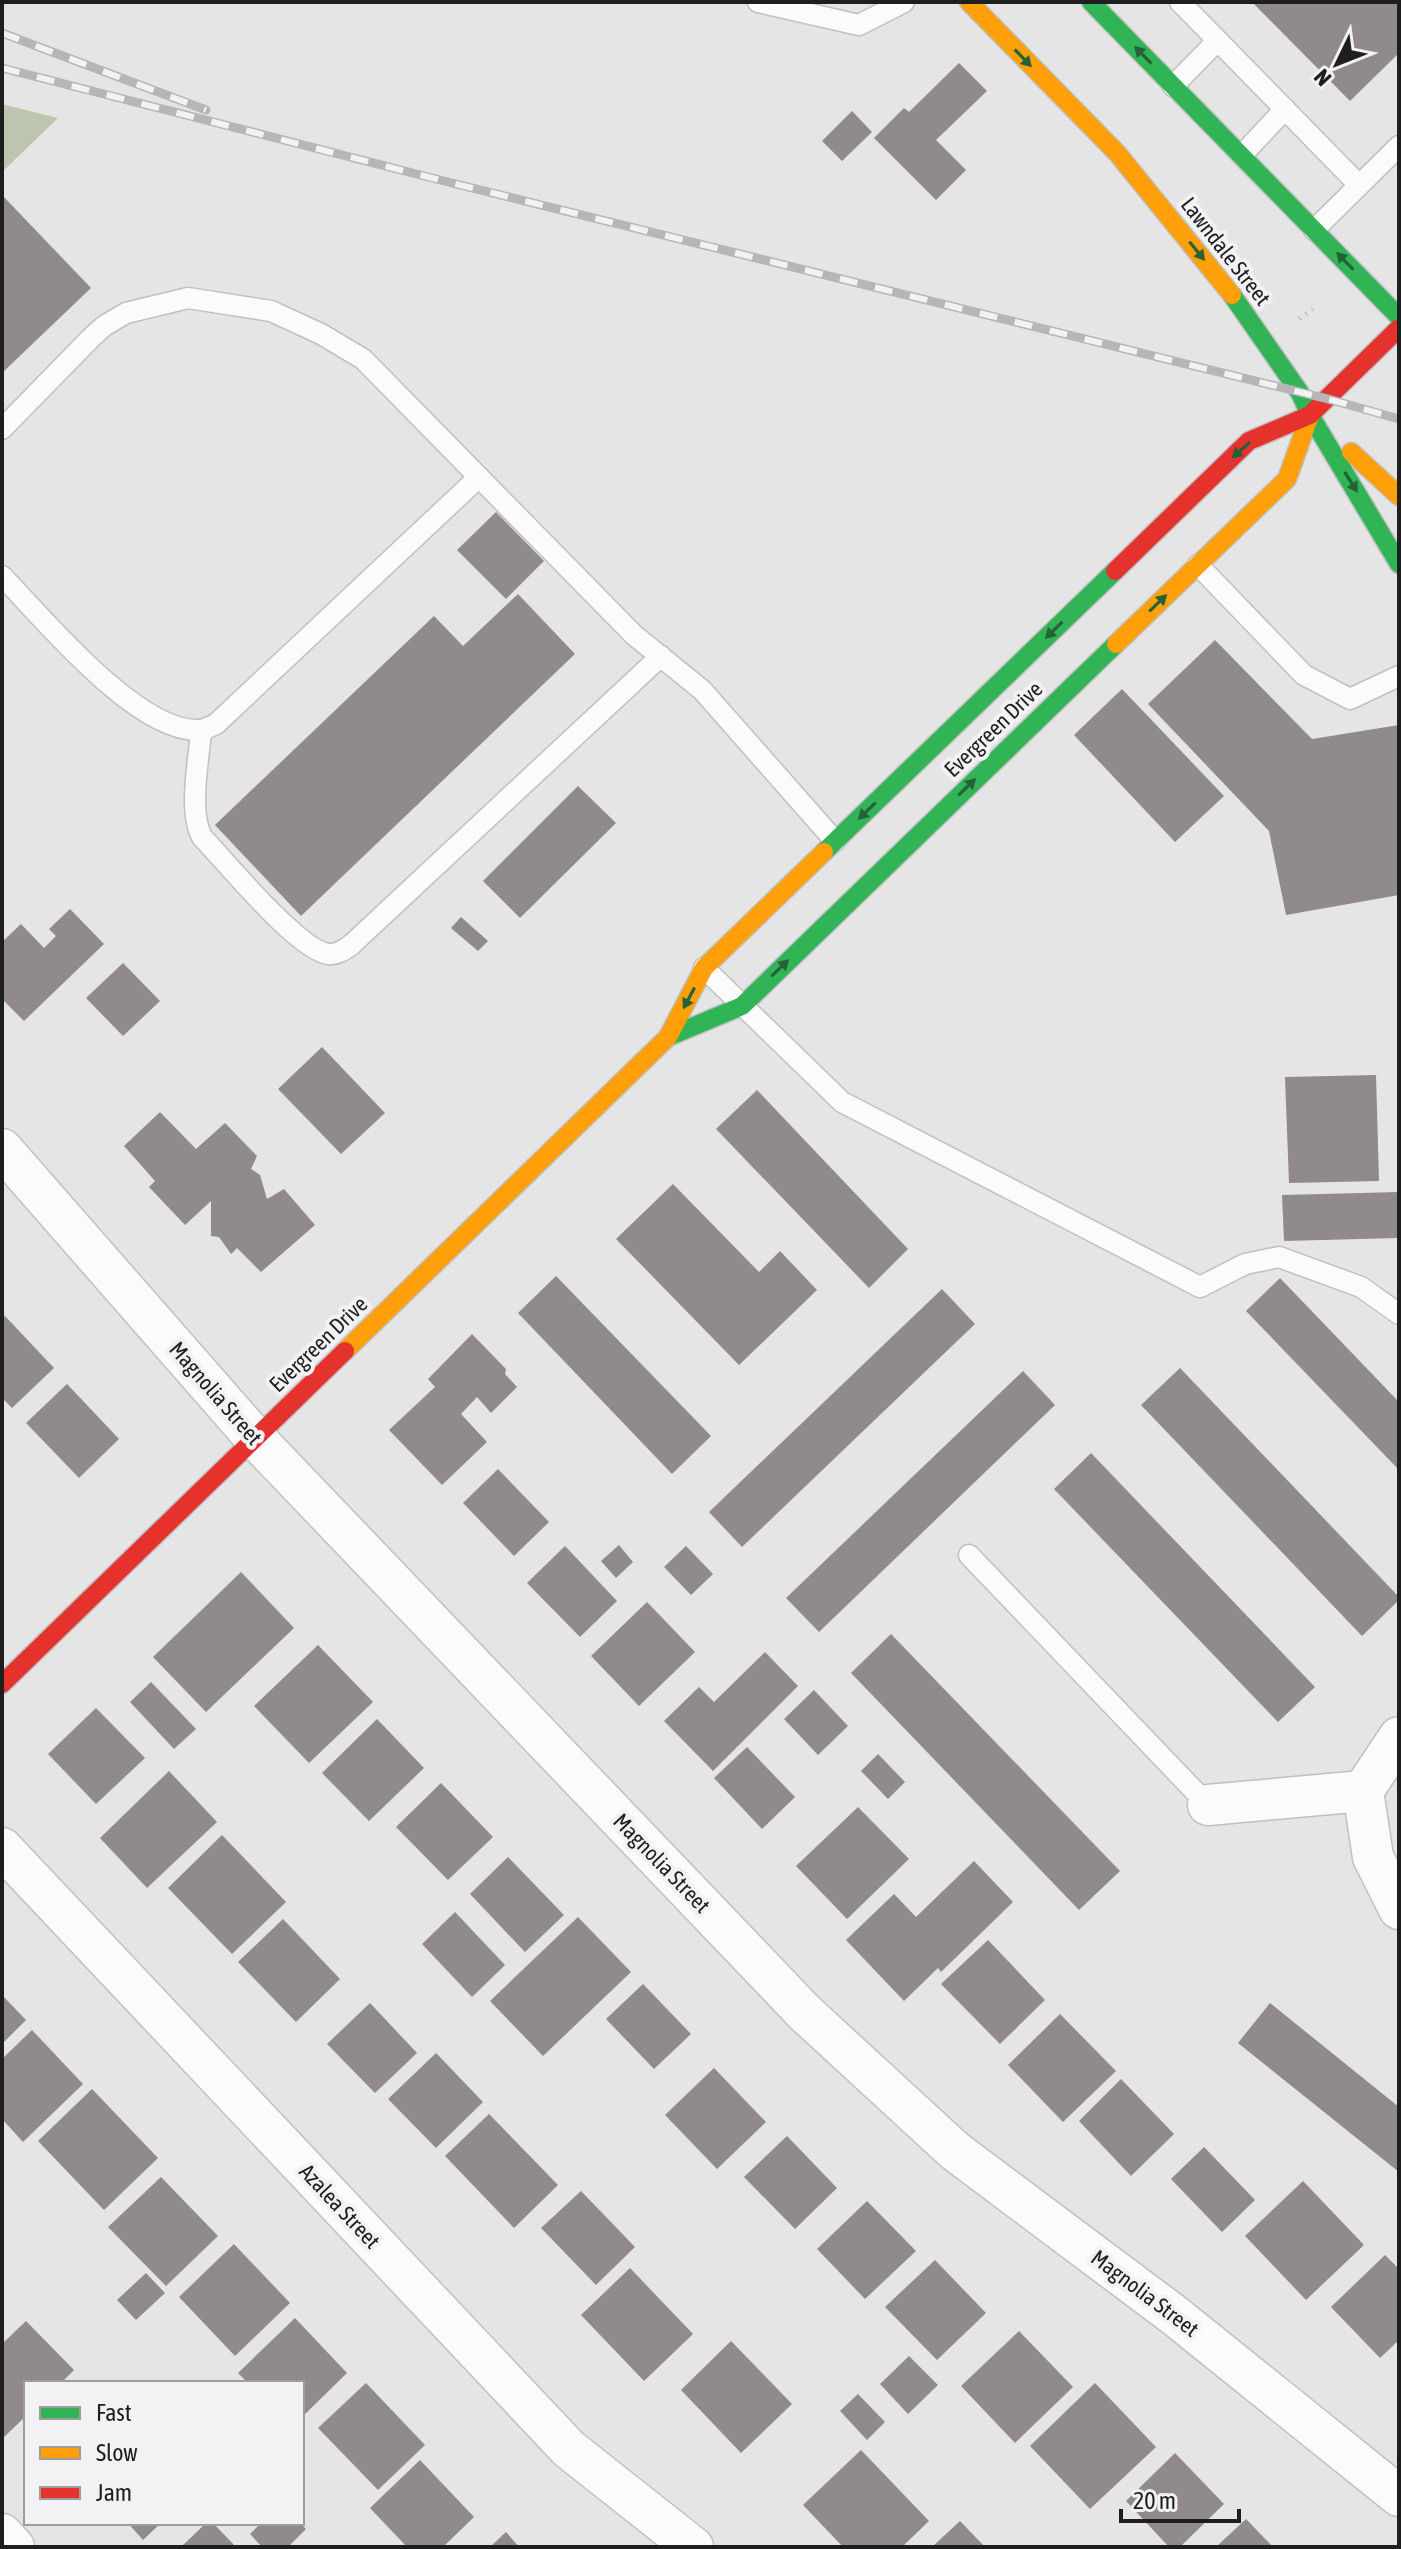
<svg xmlns="http://www.w3.org/2000/svg" width="1401" height="2549" viewBox="0 0 1401 2549" font-family="'Asap Condensed',sans-serif">
  <rect width="100%" height="100%" fill="#e5e5e6"/>
  <path fill="#bdc5ae" d="M2,104L58,118L2,172Z"/>
  <g fill="#90898d">
    <path d="M1252,2H1399V53L1350,101Z"/>
    <path d="M959,63L987,91L936,140L966,170L936,200L874,138L904,108L909,112Z"/>
    <path d="M852,111L872,132L842,161L822,141Z"/>
    <path d="M2,195L91,288L2,373Z"/>
    <path d="M496,512L544,561L506,599L457,550Z"/>
    <path d="M518,594L575,654L301,916L215,825L434,616L463,646Z"/>
    <path d="M1215,640L1312,739L1399,725V895L1286,915L1269,831L1148,704Z"/>
    <path d="M1122,689L1224,796L1175,842L1074,735Z"/>
    <path d="M578,786L616,823L520,918L483,881Z"/>
    <path d="M70,909L104,944L24,1021L2,999V942L21,924L44,948L56,936L49,929Z"/>
    <path d="M461,917L488,941L478,951L451,928Z"/>
    <path d="M123,963L160,1001L123,1036L86,998Z"/>
    <path d="M322,1047L385,1113L341,1154L278,1089Z"/>
    <path d="M1376,1075L1379,1181L1289,1183L1285,1077Z"/>
    <path d="M757,1090L908,1249L869,1288L716,1129Z"/>
    <path d="M160,1112L196,1149L225,1123L257,1156L251,1169L260,1175L267,1199L284,1189L315,1225L261,1272L237,1248L231,1254L219,1237L211,1236V1201L185,1225L149,1187L155,1181L124,1146Z"/>
    <path d="M673,1184L759,1272L780,1251L817,1290L739,1365L616,1239Z"/>
    <path d="M1399,1192V1238L1284,1241L1282,1195Z"/>
    <path d="M556,1276L711,1436L672,1474L518,1313Z"/>
    <path d="M1280,1278L1399,1402V1470L1246,1311Z"/>
    <path d="M942,1289L975,1324L742,1547L709,1512Z"/>
    <path d="M5,1316L54,1368L12,1408L2,1398V1319Z"/>
    <path d="M472,1334L506,1369L505,1374L517,1387L491,1413L477,1397L461,1414L487,1442L442,1485L389,1430L435,1387L428,1379Z"/>
    <path d="M1180,1368L1399,1597V1600L1362,1636L1141,1405Z"/>
    <path d="M1023,1371L1055,1405L819,1632L786,1598Z"/>
    <path d="M67,1384L119,1439L79,1478L26,1423Z"/>
    <path d="M1091,1453L1315,1687L1278,1722L1054,1489Z"/>
    <path d="M498,1469L549,1522L514,1556L463,1503Z"/>
    <path d="M619,1545L633,1562L616,1578L601,1561Z"/>
    <path d="M565,1546L617,1601L580,1637L527,1583Z"/>
    <path d="M686,1546L713,1574L691,1595L664,1567Z"/>
    <path d="M241,1572L294,1628L206,1712L153,1657Z"/>
    <path d="M647,1602L695,1652L639,1706L591,1656Z"/>
    <path d="M891,1634L1120,1871L1079,1910L851,1673Z"/>
    <path d="M318,1645L373,1702L309,1763L254,1706Z"/>
    <path d="M765,1652L798,1686L713,1771L664,1721L699,1687L714,1702Z"/>
    <path d="M151,1682L196,1729L174,1749L130,1702Z"/>
    <path d="M814,1690L848,1726L818,1755L784,1719Z"/>
    <path d="M96,1708L145,1758L96,1804L48,1754Z"/>
    <path d="M377,1719L424,1768L369,1821L322,1773Z"/>
    <path d="M747,1747L795,1797L762,1829L714,1778Z"/>
    <path d="M878,1754L905,1782L888,1799L861,1771Z"/>
    <path d="M169,1771L217,1822L147,1888L100,1838Z"/>
    <path d="M441,1783L493,1837L448,1880L396,1827Z"/>
    <path d="M858,1807L909,1859L847,1919L796,1866Z"/>
    <path d="M222,1835L286,1902L232,1954L168,1888Z"/>
    <path d="M508,1857L564,1915L525,1952L470,1894Z"/>
    <path d="M974,1861L1013,1902L941,1972L938,1968L904,2001L846,1940L894,1894L916,1917Z"/>
    <path d="M455,1912L505,1965L472,1997L422,1944Z"/>
    <path d="M578,1917L631,1972L543,2056L490,2001Z"/>
    <path d="M283,1919L340,1979L296,2022L238,1962Z"/>
    <path d="M988,1940L1045,2000L1000,2044L941,1984Z"/>
    <path d="M643,1984L691,2034L654,2069L606,2019Z"/>
    <path d="M2,1995L26,2020L2,2044Z"/>
    <path d="M370,2003L417,2053L375,2093L327,2044Z"/>
    <path d="M1270,2003L1399,2107V2172L1238,2043Z"/>
    <path d="M1060,2014L1116,2071L1063,2122L1008,2065Z"/>
    <path d="M32,2030L83,2084L23,2142L2,2119V2059Z"/>
    <path d="M436,2053L483,2102L436,2148L388,2099Z"/>
    <path d="M714,2068L766,2122L717,2169L665,2115Z"/>
    <path d="M1121,2079L1174,2134L1131,2176L1079,2121Z"/>
    <path d="M92,2089L158,2158L104,2210L38,2141Z"/>
    <path d="M489,2114L558,2185L514,2228L445,2156Z"/>
    <path d="M787,2136L837,2188L795,2229L744,2177Z"/>
    <path d="M1204,2147L1255,2200L1222,2232L1171,2179Z"/>
    <path d="M161,2177L218,2236L166,2286L108,2227Z"/>
    <path d="M1303,2181L1364,2245L1306,2300L1245,2236Z"/>
    <path d="M581,2191L635,2247L596,2285L541,2228Z"/>
    <path d="M867,2201L916,2251L865,2299L817,2249Z"/>
    <path d="M234,2244L290,2303L235,2356L179,2297Z"/>
    <path d="M1385,2255L1399,2269V2340L1380,2358L1331,2307Z"/>
    <path d="M935,2260L986,2313L937,2360L885,2307Z"/>
    <path d="M630,2268L693,2334L644,2381L581,2315Z"/>
    <path d="M146,2273L165,2293L136,2320L117,2300Z"/>
    <path d="M295,2318L347,2373L302,2417V2383H248L238,2373Z"/>
    <path d="M26,2321L74,2370L61,2383H26V2416L2,2439V2344Z"/>
    <path d="M1019,2331L1073,2387L1015,2443L961,2386Z"/>
    <path d="M731,2341L792,2404L741,2453L681,2390Z"/>
    <path d="M909,2356L938,2385L908,2414L880,2384Z"/>
    <path d="M366,2383L425,2445L378,2490L318,2428Z"/>
    <path d="M1095,2383L1156,2447L1090,2509L1030,2446Z"/>
    <path d="M858,2394L885,2422L867,2440L840,2411Z"/>
    <path d="M861,2450L929,2521L902,2547H843L803,2505Z"/>
    <path d="M1175,2453L1224,2504L1180,2547H1169L1126,2501Z"/>
    <path d="M420,2460L474,2517L443,2547H407L370,2508Z"/>
    <path d="M1246,2519L1273,2547H1216Z"/>
    <path d="M960,2521L985,2547H932Z"/>
    <path d="M128,2523H161L143,2540Z"/>
    <path d="M206,2523H213L236,2547H181Z"/>
    <path d="M261,2523H300L306,2529L288,2547H262L250,2534Z"/>
    <path d="M506,2532L519,2547H490Z"/>
  </g>
  <g fill="none" stroke-linecap="round" stroke-linejoin="round">
    <g stroke="#c0c0c1" stroke-width="23">
      <g id="lane">
        <path d="M758,2L859,25L904,2"/>
        <path d="M1180,2L1359,185"/>
        <path d="M1173,86L1217,41"/>
        <path d="M1242,155L1285,109"/>
        <path d="M1314,230L1399,146"/>
        <path d="M2,429L90,339L104,326L126,313L188,298L271,311L321,334L363,359L634,635L702,690L835,841"/>
        <path d="M1198,565L1304,675L1350,699L1399,676"/>
        <path d="M2,576C43,618 137,733 199,730C205,730 211,726 216,724L479,477"/>
        <path d="M201,731C199,760 188,811 202,837C227,863 297,949 328,954C337,955 344,950 351,945L661,656"/>
        <path d="M704,968L842,1102L1200,1287L1245,1264L1279,1257L1361,1287L1399,1314"/>
        <path d="M969,1555L1208,1805"/>
      </g>
    </g>
    <g stroke="#c0c0c1" stroke-width="43">
      <g id="street">
        <path d="M2,1149L255,1438L805,2013L955,2151L1174,2315L1399,2496"/>
        <path d="M1363,1791L1373,1857L1399,1909"/>
        <path d="M1363,1791L1399,1737"/>
        <path d="M1208,1805L1363,1791"/>
        <path d="M2,1848L569,2449L693,2547"/>
        <path d="M2,2534L14,2547"/>
      </g>
    </g>
    <g stroke="#c0c0c1" stroke-width="21">
      <g id="fast">
        <path d="M1091,2L1399,317"/>
        <path d="M1232,295L1300,393L1310,415L1399,564"/>
        <path d="M824,852L1115,571"/>
        <path d="M668,1037L742,1006L1116,644"/>
      </g>
    </g>
    <g stroke="#c0c0c1" stroke-width="21">
      <g id="slow">
        <path d="M969,2L1117,153L1232,295"/>
        <path d="M1351,452L1399,496"/>
        <path d="M1116,644L1287,479L1310,415"/>
        <path d="M345,1351L668,1037L704,968L824,852"/>
      </g>
    </g>
    <g stroke="#c0c0c1" stroke-width="21">
      <g id="jam">
        <path d="M1115,571L1249,441L1310,415L1399,328"/>
        <path d="M2,1684L345,1351"/>
      </g>
    </g>
    <path stroke="#c4c5c5" stroke-width="5" stroke-dasharray="2 6" stroke-linecap="butt" d="M1299,319L1313,309"/>
    <use href="#lane" stroke="#fbfbfb" stroke-width="20"/>
    <use href="#street" stroke="#fbfbfb" stroke-width="40"/>
    <use href="#fast" stroke="#30b455" stroke-width="18"/>
    <use href="#slow" stroke="#ff9f0a" stroke-width="18"/>
    <use href="#jam" stroke="#e5322d" stroke-width="18"/>
    <g stroke="#b6b6b7" stroke-width="9">
      <g id="rail">
        <path d="M2,33L206,110"/>
        <path d="M2,68L440,180L1328,399L1399,419"/>
      </g>
    </g>
    <use href="#rail" stroke="#f2f2f4" stroke-width="6" stroke-dasharray="18" stroke-linecap="butt"/>
  </g>
  <defs><path id="oneway-solid" d="M-6-.8H1V-3.2L6.5 0L1 3.2V.8H-6Z" transform="scale(2)"/></defs>
  <g fill="#266237">
    <use href="#oneway-solid" transform="translate(1143 55) rotate(-134)"/>
    <use href="#oneway-solid" transform="translate(1023 58) rotate(46)"/>
    <use href="#oneway-solid" transform="translate(1197 251) rotate(51)"/>
    <use href="#oneway-solid" transform="translate(1345 261) rotate(-134)"/>
    <use href="#oneway-solid" transform="translate(1241 450) rotate(138)"/>
    <use href="#oneway-solid" transform="translate(1351 482) rotate(58)"/>
    <use href="#oneway-solid" transform="translate(1158 603) rotate(-44)"/>
    <use href="#oneway-solid" transform="translate(1054 630) rotate(136)"/>
    <use href="#oneway-solid" transform="translate(967 787) rotate(-44)"/>
    <use href="#oneway-solid" transform="translate(867 811) rotate(136)"/>
    <use href="#oneway-solid" transform="translate(780 968) rotate(-44)"/>
    <use href="#oneway-solid" transform="translate(689 998) rotate(118)"/>
  </g>
  <g text-anchor="middle" dominant-baseline="central" stroke-width="8" stroke-linejoin="round" paint-order="stroke">
    <g font-size="22" fill="#1e1e1f" stroke="#f2f2f4">
      <text transform="translate(1226 251) rotate(52)">Lawndale Street</text>
      <text transform="translate(993 729) rotate(-44)">Evergreen Drive</text>
      <text transform="translate(318 1344) rotate(-44)">Evergreen Drive</text>
      <text transform="translate(216 1393) rotate(49)">Magnolia Street</text>
      <text transform="translate(662 1863) rotate(46)">Magnolia Street</text>
      <text transform="translate(340 2206) rotate(47)">Azalea Street</text>
      <text transform="translate(1145 2293) rotate(37)">Magnolia Street</text>
    </g>
  </g>
  <rect width="1401" height="2549" fill="none" stroke="#1e1e1f" stroke-width="8"/>
  <rect x="24" y="2381" width="280" height="144" fill="#f2f2f4" stroke="#9d9d9f" stroke-width="2"/>
  <rect x="40" y="2407" width="40" height="12" fill="#30b455" stroke="#9d9d9f" stroke-width="2"/>
  <text x="96" y="2421" font-size="24" fill="#1e1e1f">Fast</text>
  <rect x="40" y="2447" width="40" height="12" fill="#ff9f0a" stroke="#9d9d9f" stroke-width="2"/>
  <text x="96" y="2461" font-size="24" fill="#1e1e1f">Slow</text>
  <rect x="40" y="2487" width="40" height="12" fill="#e5322d" stroke="#9d9d9f" stroke-width="2"/>
  <text x="96" y="2501" font-size="24" fill="#1e1e1f">Jam</text>
  <g transform="translate(1337 64) rotate(227)" stroke="#f2f2f4" stroke-width="6" paint-order="stroke">
  <path d="M0-6L14 30L0 20L-14 30Z" fill="#1e1e1f"/>
  <text y="-12" font-size="22" font-weight="bold" text-anchor="middle" fill="#1e1e1f">N</text>
  </g>
  <path d="M1121 2509v12h118v-12" fill="none" stroke="#1e1e1f" stroke-width="4"/>
  <text x="1133" y="2509" font-size="24" fill="#1e1e1f" stroke="#f2f2f4" stroke-width="6" paint-order="stroke">20 m</text>
</svg>
